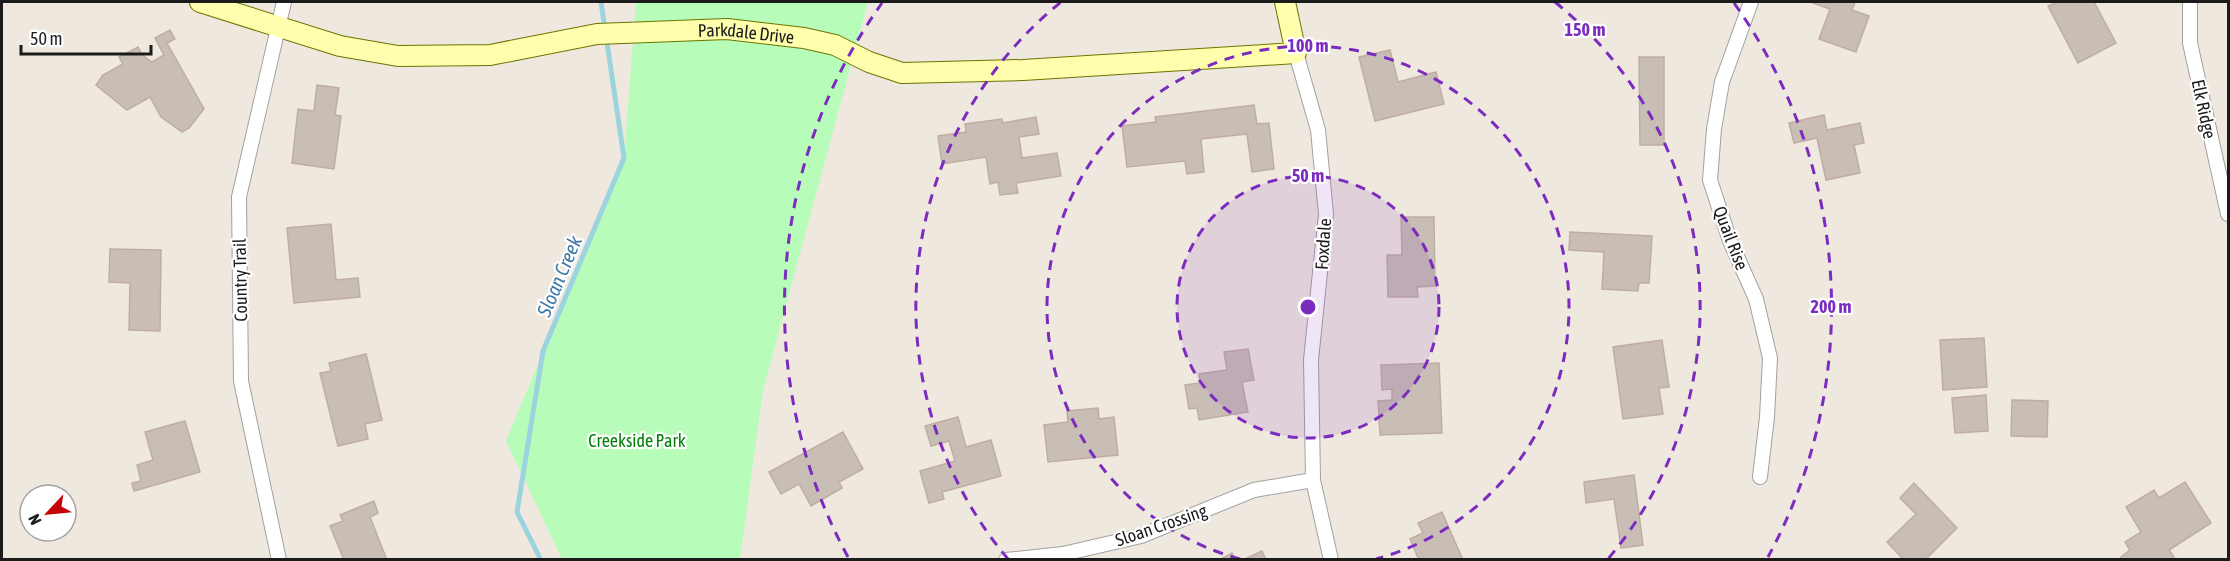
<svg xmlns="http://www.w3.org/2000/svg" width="2230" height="561" viewBox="0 0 2230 561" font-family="'Asap Condensed',sans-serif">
  <rect width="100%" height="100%" fill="#eee8df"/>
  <path fill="#b7fdb9" d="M636,2H868L763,390L740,559H562L506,441L624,158Z"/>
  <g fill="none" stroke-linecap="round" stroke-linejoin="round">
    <path stroke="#9cd3df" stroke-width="5" d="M541,560L517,512L543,351L624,158L601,2"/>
  </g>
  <g fill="#c9beb5" stroke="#c0ada1" stroke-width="1.5">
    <path d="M1810,2H1855L1852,10L1869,16L1856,52L1819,39L1830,9Z"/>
    <path d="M2057,2H2094L2116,43L2078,63L2048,6Z"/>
    <path d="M170,30L175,39L167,43L204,109L189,128L182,132L161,117L150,97L127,110L96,85L103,75L123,64L119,57L138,47L142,55L152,62L164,55L155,38Z"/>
    <path d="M1390,50L1398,82L1436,72L1444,104L1375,121L1359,57Z"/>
    <path d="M1639,57H1664V145H1640Z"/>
    <path d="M317,85L339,88L335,115L341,116L334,169L292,163L298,109L314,111Z"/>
    <path d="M1254,105L1257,124L1269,123L1274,169L1252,172L1247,134L1201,139L1204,172L1187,174L1185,161L1127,167L1122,126L1156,122L1155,117Z"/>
    <path d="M1824,115L1827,130L1860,123L1864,143L1854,145L1860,173L1826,180L1817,138L1794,143L1789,123Z"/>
    <path d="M1036,117L1039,134L1019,137L1022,158L1057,153L1061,176L1016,183L1018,193L1000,195L998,182L990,184L986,157L942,164L938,136L966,132L965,124L1002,119L1003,123Z"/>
    <path d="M1401,217H1434L1435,286L1417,287L1418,297H1388L1387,255H1402Z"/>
    <path d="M331,224L336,280L358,278L360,297L294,303L287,228Z"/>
    <path d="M1570,232L1652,236L1649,283H1639L1638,291L1602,289L1604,252L1569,250Z"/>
    <path d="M110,249L161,250L160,331L129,330L130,283L109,282Z"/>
    <path d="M1984,338L1987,387L1943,390L1940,340Z"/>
    <path d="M1662,340L1669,387L1659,388L1663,414L1623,419L1613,347Z"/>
    <path d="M1248,349L1254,380L1242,382L1248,412L1199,420L1197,408L1189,409L1185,385L1200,383L1199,374L1227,370L1224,352Z"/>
    <path d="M366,354L382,420L365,424L368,439L338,446L320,373L331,371L329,363Z"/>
    <path d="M1439,363L1442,433L1380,435L1378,401L1392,400V389L1382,390L1381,365Z"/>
    <path d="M1986,395L1988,431L1955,433L1952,398Z"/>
    <path d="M2012,400L2048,401L2047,437L2011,436Z"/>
    <path d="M1098,408L1099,419L1114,417L1118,455L1048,462L1044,425L1068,422L1067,411Z"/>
    <path d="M958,417L966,447L991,440L1001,476L942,492L944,499L929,503L920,471L955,461L949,441L931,446L925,426Z"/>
    <path d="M185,421L200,472L134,491L132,483L141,481L137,465L153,460L145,432Z"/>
    <path d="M843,432L863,469L839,482L842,488L811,506L799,484L781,494L769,472Z"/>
    <path d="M1634,475L1643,545L1621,548L1614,499L1586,503L1584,482Z"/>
    <path d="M2185,482L2211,523L2169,550L2174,557L2170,560H2122L2121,557L2130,550L2125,542L2141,532L2126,507L2154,490L2159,498Z"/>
    <path d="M1914,483L1957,528L1925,560H1904L1887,542L1916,514L1900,498Z"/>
    <path d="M374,501L378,513L370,517L387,560H344L330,526L343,521L340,515Z"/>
    <path d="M1442,512L1463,560H1419L1410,539L1423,533L1418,523Z"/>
    <path d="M1262,551L1266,560H1243Z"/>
    <path d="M1232,553L1235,560H1219Z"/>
  </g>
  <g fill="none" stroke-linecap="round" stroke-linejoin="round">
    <g stroke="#a2a2a2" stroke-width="16">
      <g id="street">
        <path d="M1751,2L1722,82L1714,129L1710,180L1730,241L1756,299L1770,358L1767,417L1760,477"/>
        <path d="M2190,2V43L2228,214"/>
        <path d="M1296,53L1318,130L1326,214L1311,360L1313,480L1331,560"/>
        <path d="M279,560L241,381L239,197L284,2"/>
        <path d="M1006,560L1063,554L1141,536L1254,490L1313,480"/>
      </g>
    </g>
    <g stroke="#6d7400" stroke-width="22">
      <g id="secondary">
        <path id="s1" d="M200,2L340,46L398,56L490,55L597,34L727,29L804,38L835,45L869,62L902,73L1023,70L1296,53L1285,2"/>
      </g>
    </g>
    <use href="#street" stroke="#fff" stroke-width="14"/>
    <use href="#secondary" stroke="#fefead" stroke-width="20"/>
  </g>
  <circle cx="1308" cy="307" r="131" fill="#7b2cbf" fill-opacity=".12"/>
  <g fill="none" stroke="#7b2cbf" stroke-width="3" stroke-dasharray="10 8">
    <circle cx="1308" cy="307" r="131"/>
    <path d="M1240 559A261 261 0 1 1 1376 559"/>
    <path d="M1008 559A392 392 0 0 1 1061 2M1555 2A392 392 0 0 1 1608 559"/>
    <path d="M848 557A523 523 0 0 1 882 3M1734 3A523 523 0 0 1 1768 557"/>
  </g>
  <g text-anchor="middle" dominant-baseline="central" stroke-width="4.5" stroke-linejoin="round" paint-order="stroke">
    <g font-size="18" fill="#1b1b1b" stroke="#fff">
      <text stroke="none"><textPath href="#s1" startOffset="556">Parkdale Drive</textPath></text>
      <text transform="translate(2204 109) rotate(78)">Elk Ridge</text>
      <text transform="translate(1731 238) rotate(69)">Quail Rise</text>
      <text transform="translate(1323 244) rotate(-86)">Foxdale</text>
      <text transform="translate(240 280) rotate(-91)">Country Trail</text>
      <text transform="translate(1161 525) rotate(-19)">Sloan Crossing</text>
    </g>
    <g font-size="18" fill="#037f08" stroke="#fff">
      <text x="637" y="440">Creekside Park</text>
    </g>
    <g font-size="20" font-style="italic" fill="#3f79a8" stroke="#fff">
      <text transform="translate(559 276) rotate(-67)">Sloan Creek</text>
    </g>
  </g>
  <circle cx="1308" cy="307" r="9" fill="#7b2cbf" stroke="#fff" stroke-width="3"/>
  <g font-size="18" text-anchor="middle" font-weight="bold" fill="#7b2cbf" stroke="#fff" stroke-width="4.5" stroke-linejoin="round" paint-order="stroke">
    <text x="1585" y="36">150 m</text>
    <text x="1308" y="52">100 m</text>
    <text x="1308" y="182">50 m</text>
    <text x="1831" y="313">200 m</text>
  </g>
  <rect width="2230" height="561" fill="none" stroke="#1b1b1b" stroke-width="6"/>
  <g transform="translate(48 513) rotate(244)"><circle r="28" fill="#ffffff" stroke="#a4a4a4" stroke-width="1.5"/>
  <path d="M0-4.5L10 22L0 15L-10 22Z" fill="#c60009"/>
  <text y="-9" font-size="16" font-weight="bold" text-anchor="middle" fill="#1b1b1b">N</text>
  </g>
  <path d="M21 45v9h130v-9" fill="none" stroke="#1b1b1b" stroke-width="3"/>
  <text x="30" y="45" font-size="18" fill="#1b1b1b" stroke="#ffffff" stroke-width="4.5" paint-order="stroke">50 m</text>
</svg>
